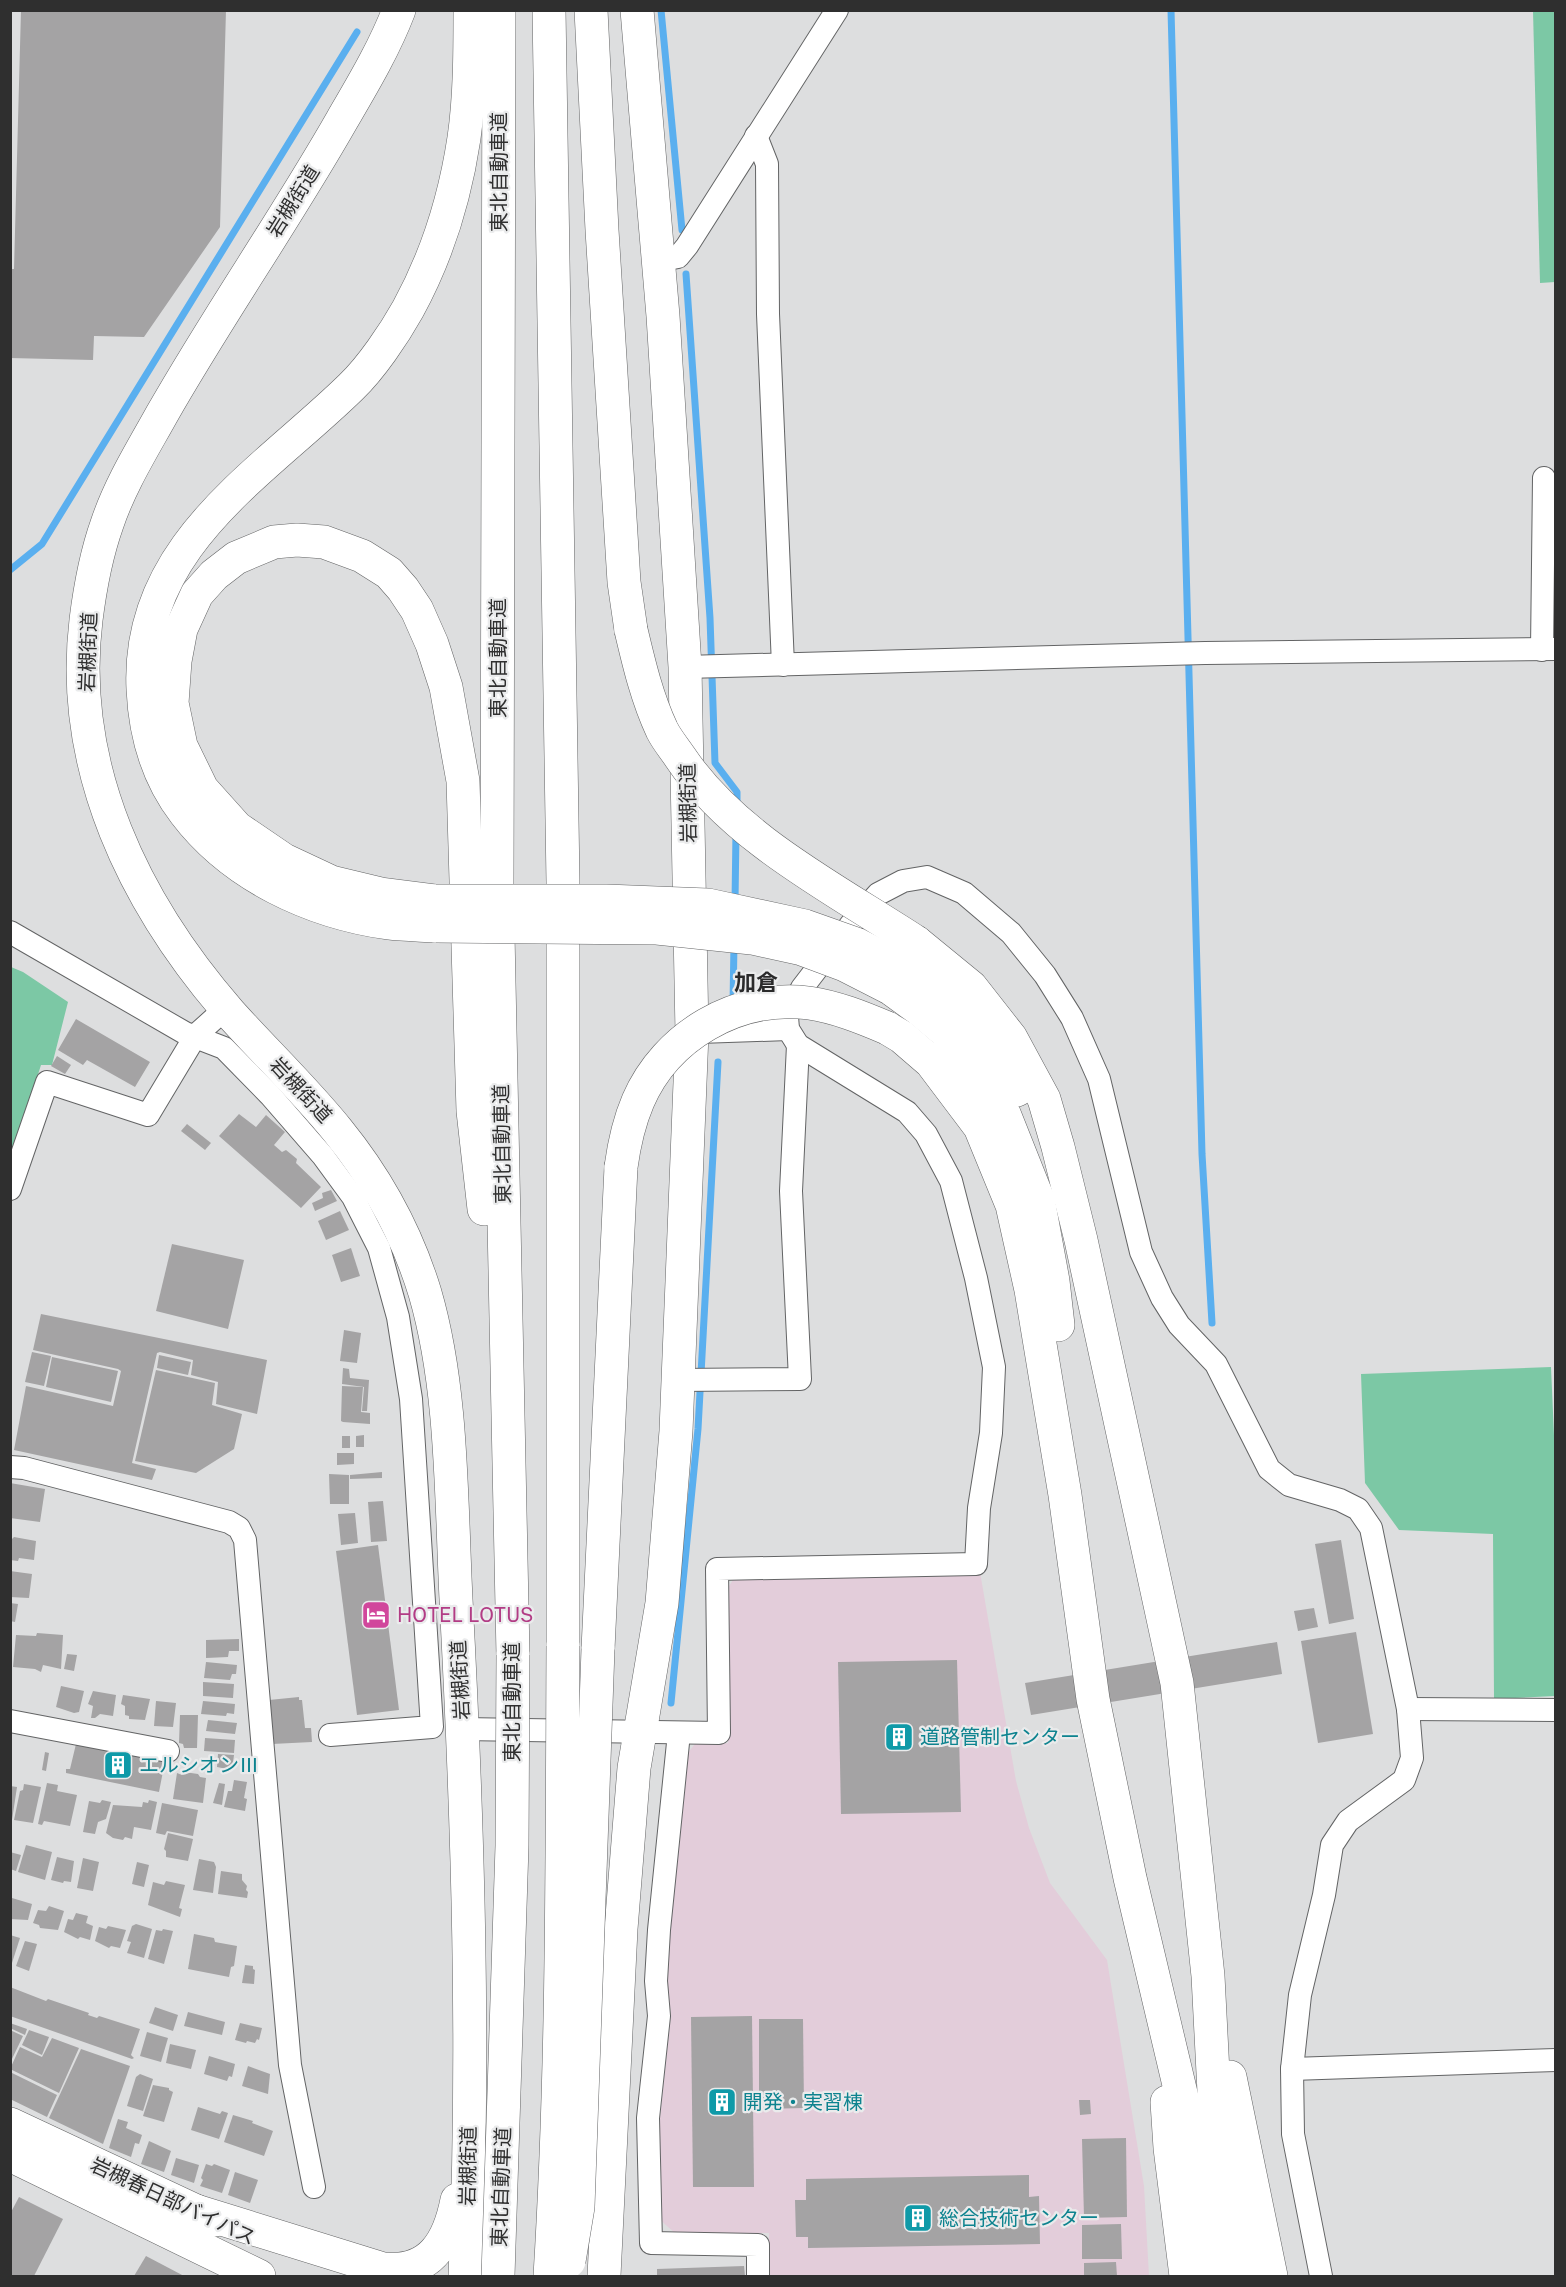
<svg xmlns="http://www.w3.org/2000/svg" width="1566" height="2287" viewBox="0 0 1566 2287" font-family="'Public Sans','Noto Sans JP',sans-serif">
  <rect width="100%" height="100%" fill="#dddedf"/>
  <path fill="#e3cdda" d="M980,1572L1016,1781L1029,1828L1050,1883L1107,1960L1144,2186L1149,2276H769V2233L676,2234L658,2218L660,2118L671,2015L666,1973L687,1754L695,1744L728,1743L726,1591L734,1578Z"/>
  <g fill="#7cc8a5">
    <path d="M1533,11H1555V282L1540,283Z"/>
    <path d="M11,967L23,972L68,1002L52,1065H41L11,1159Z"/>
    <path d="M1551,1367L1556,1481L1555,1696L1494,1699L1493,1534L1399,1530L1365,1483L1361,1374Z"/>
  </g>
  <g fill="none" stroke-linecap="round" stroke-linejoin="round">
    <g stroke="#5aafef" stroke-width="7">
      <path d="M661,10L682,230"/>
      <path d="M1171,10L1202,1154L1212,1323"/>
      <path d="M686,274L710,618L715,763L737,792V806"/>
      <path d="M10,570L42,544L357,32"/>
      <path d="M735,902L736,832"/>
      <path d="M733,1004L734,943"/>
      <path d="M671,1703L698,1429L718,1062"/>
    </g>
  </g>
  <g fill="#a4a3a4">
    <path d="M21,10H226L220,227L144,337L94,336L93,360L10,358V269H14Z"/>
    <path d="M76,1019L150,1062L135,1087L87,1060L83,1065L58,1050Z"/>
    <path d="M57,1056L71,1065L65,1074L51,1066Z"/>
    <path d="M239,1114L256,1127L266,1115L285,1132L274,1145L282,1152L286,1150L297,1159L296,1163L321,1187L301,1208L219,1136Z"/>
    <path d="M187,1124L211,1143L205,1150L181,1131Z"/>
    <path d="M331,1190L337,1201L315,1211L312,1203L323,1198L322,1193Z"/>
    <path d="M340,1211L349,1230L326,1240L318,1221Z"/>
    <path d="M172,1244L244,1260L228,1329L156,1311Z"/>
    <path d="M351,1248L360,1276L341,1282L332,1255Z"/>
    <path d="M41,1314L267,1360L257,1414L216,1404L218,1382L191,1375L193,1360L160,1352L157,1353L132,1463L156,1469L152,1480L14,1450L26,1386L113,1406L121,1371L118,1369L33,1350Z"/>
    <path d="M344,1330L361,1333L357,1363L340,1361Z"/>
    <path d="M32,1352L51,1356L44,1386L25,1382Z"/>
    <path d="M159,1355L191,1362L188,1375L157,1368Z"/>
    <path d="M52,1357L118,1371L111,1402L46,1387Z"/>
    <path d="M343,1368L349,1369L350,1378L369,1380L367,1411H362L364,1387L342,1384Z"/>
    <path d="M156,1370L215,1383L212,1405L242,1414L234,1449L196,1473L135,1461Z"/>
    <path d="M342,1386L363,1387L361,1412L370,1413V1424L343,1422L341,1421Z"/>
    <path d="M364,1435V1447H356V1436Z"/>
    <rect x="342" y="1436" width="8" height="12"/>
    <path d="M337,1453H354V1464L337,1465Z"/>
    <path d="M382,1472V1478L350,1479V1475Z"/>
    <path d="M329,1474L349,1475V1504H330Z"/>
    <path d="M10,1483L45,1489L40,1522L10,1518Z"/>
    <path d="M383,1501L387,1541L371,1542L368,1502Z"/>
    <path d="M355,1513L358,1543L341,1545L338,1514Z"/>
    <path d="M14,1537L36,1541L34,1560L19,1558L18,1561L10,1560V1541Z"/>
    <path d="M1341,1540L1354,1619L1329,1624L1315,1544Z"/>
    <path d="M378,1545L399,1710L357,1715L336,1551Z"/>
    <path d="M10,1571L32,1574L29,1598L10,1597Z"/>
    <path d="M10,1603L18,1604L15,1622L10,1621Z"/>
    <path d="M1314,1608L1318,1627L1298,1631L1294,1611Z"/>
    <path d="M1356,1632L1373,1734L1318,1743L1301,1641Z"/>
    <path d="M37,1633L63,1635L61,1669L43,1665L41,1672L35,1669L13,1667L16,1635L36,1636Z"/>
    <path d="M239,1639V1651H229L228,1657L206,1658V1640Z"/>
    <path d="M1277,1642L1282,1674L1031,1715L1025,1683Z"/>
    <path d="M67,1654L77,1655L74,1671L64,1669Z"/>
    <path d="M957,1660L961,1812L841,1814L838,1662Z"/>
    <path d="M206,1662L237,1665L236,1674H232L230,1680L204,1678Z"/>
    <path d="M203,1682L234,1684L233,1698L203,1696Z"/>
    <path d="M61,1686L84,1691L79,1712L74,1713L56,1707Z"/>
    <path d="M93,1691L116,1695L113,1716L100,1714L95,1718H91L93,1706L88,1704Z"/>
    <path d="M123,1695L150,1699L145,1720L129,1719V1716L125,1715V1706L121,1704Z"/>
    <path d="M299,1697V1700H302L305,1728H311L312,1742L272,1744L269,1700Z"/>
    <path d="M156,1701L176,1703L173,1727L154,1726Z"/>
    <path d="M203,1701L235,1704L234,1714L227,1713L226,1716L201,1714Z"/>
    <path d="M180,1715H198L197,1748H184L183,1744L179,1743Z"/>
    <path d="M208,1720L237,1723L235,1734L206,1731Z"/>
    <path d="M205,1738L235,1740L234,1753L204,1751Z"/>
    <path d="M76,1744L165,1761L159,1792L66,1773V1769H70Z"/>
    <path d="M45,1752L49,1753L46,1771L42,1770Z"/>
    <path d="M218,1754L234,1755L232,1770L217,1767Z"/>
    <path d="M184,1772L198,1774L200,1777L206,1778L203,1803L173,1799L177,1773L182,1775Z"/>
    <path d="M234,1780L247,1782L244,1798L247,1799L245,1811L224,1807L228,1791H232Z"/>
    <path d="M47,1783L58,1785L57,1791L77,1795L70,1826L44,1821L42,1825L38,1824Z"/>
    <path d="M219,1783L225,1784L222,1805L213,1803Z"/>
    <path d="M24,1784L41,1787L33,1823L14,1820L20,1791L23,1790Z"/>
    <path d="M10,1786L17,1787L12,1820H10Z"/>
    <path d="M102,1800L111,1802L106,1819L98,1822L95,1834L83,1832L89,1801L100,1803Z"/>
    <path d="M149,1800L157,1802L151,1830L134,1827L132,1839L125,1837L123,1840L113,1838L106,1833L113,1805L142,1807L143,1802L148,1803Z"/>
    <path d="M162,1803L198,1810L193,1836L167,1831L165,1835L156,1833Z"/>
    <path d="M168,1833L193,1839L188,1861L166,1857V1851L164,1849Z"/>
    <path d="M26,1845L52,1852L45,1880L18,1872Z"/>
    <path d="M10,1852L21,1855L16,1871L10,1869Z"/>
    <path d="M57,1857L74,1861L71,1882L64,1881L63,1883L51,1880Z"/>
    <path d="M83,1858L99,1862L93,1891L77,1888Z"/>
    <path d="M199,1859L214,1862L216,1867L213,1893L193,1890Z"/>
    <path d="M137,1862L149,1865L144,1887L132,1884Z"/>
    <path d="M221,1871L242,1874V1880L247,1886L246,1890L248,1892L247,1898L218,1894Z"/>
    <path d="M166,1881L185,1885L179,1908L182,1909L180,1917L148,1905L153,1882L164,1885Z"/>
    <path d="M12,1898L32,1904L28,1920L10,1919Z"/>
    <path d="M49,1906L64,1911L58,1930L40,1928L39,1925L33,1923L38,1910L46,1911Z"/>
    <path d="M76,1913L88,1916L86,1923L93,1926L90,1940L80,1937L78,1939L64,1932L68,1919L73,1920Z"/>
    <path d="M136,1924L152,1929L144,1958L127,1953L131,1942L127,1941L132,1926Z"/>
    <path d="M108,1926L126,1930L120,1948L111,1946L109,1948L95,1941L99,1927L106,1929Z"/>
    <path d="M163,1929L173,1931L164,1964L148,1959L156,1930L162,1931Z"/>
    <path d="M194,1934L214,1938L215,1942L237,1946L234,1966L231,1967L229,1977L188,1969Z"/>
    <path d="M10,1935L20,1938L11,1966H10Z"/>
    <path d="M25,1941L37,1944L29,1971L16,1966Z"/>
    <path d="M245,1965L253,1966V1969L255,1970L254,1984L242,1983Z"/>
    <path d="M10,1987L46,2001L48,1999L89,2013L88,2015L97,2018L99,2016L140,2029L131,2055L134,2058L132,2059L10,2016Z"/>
    <path d="M155,2007L178,2015L173,2031L149,2023Z"/>
    <path d="M188,2012L225,2022L222,2035L184,2026Z"/>
    <path d="M752,2016L754,2187H693L691,2017Z"/>
    <path d="M759,2019H803L804,2108L759,2109Z"/>
    <path d="M10,2023L27,2029L25,2035L10,2028Z"/>
    <path d="M240,2023L262,2028L259,2040L257,2039L255,2043L247,2041L246,2043L235,2040Z"/>
    <path d="M10,2030L23,2036L10,2063Z"/>
    <path d="M29,2030L49,2037L42,2055L22,2045Z"/>
    <path d="M147,2032L168,2038L161,2062L140,2056Z"/>
    <path d="M52,2038L79,2048L59,2093L10,2069L20,2047L42,2057Z"/>
    <path d="M170,2044L196,2050L191,2069L166,2063Z"/>
    <path d="M81,2049L130,2066L103,2144L49,2118Z"/>
    <path d="M209,2056L235,2064L232,2077L229,2076L227,2081L204,2074Z"/>
    <path d="M248,2066L270,2074L268,2094L242,2086Z"/>
    <path d="M10,2072L57,2095L47,2117L10,2099Z"/>
    <path d="M140,2074L153,2079L143,2111L127,2106L136,2077Z"/>
    <path d="M153,2085L169,2088V2090L173,2092L164,2122L143,2116Z"/>
    <path d="M1079,2100H1090L1091,2114L1080,2115Z"/>
    <path d="M198,2107L220,2114L222,2111L228,2113L219,2139L191,2130Z"/>
    <path d="M233,2115L253,2121L252,2123L273,2131L264,2156L224,2142Z"/>
    <path d="M118,2119L128,2122L126,2128L142,2135L139,2144L135,2143L131,2157L109,2148Z"/>
    <path d="M1126,2138L1127,2217L1084,2218L1082,2139Z"/>
    <path d="M149,2141L171,2151L164,2172L141,2164Z"/>
    <path d="M176,2158L199,2165L194,2183L171,2175Z"/>
    <path d="M206,2164L212,2166L214,2164L230,2170L222,2193L200,2186L203,2180L201,2178Z"/>
    <path d="M235,2172L258,2180L250,2203L228,2195Z"/>
    <path d="M1029,2175V2197L1039,2196L1040,2244L808,2248V2237H796L795,2200H806V2179Z"/>
    <path d="M19,2197L63,2219L34,2276H10V2214Z"/>
    <path d="M1121,2224L1122,2259H1082V2225Z"/>
    <path d="M146,2256L184,2276H134Z"/>
    <path d="M1116,2262L1117,2276H1084V2263Z"/>
    <path d="M744,2266L745,2276H657V2269Z"/>
  </g>
  <g fill="none" stroke-linecap="round" stroke-linejoin="round">
    <g stroke="#636465" stroke-width="24">
      <g id="minor">
        <path d="M756,136L767,164L768,314L783,665"/>
        <path d="M657,261L678,257L687,246L837,10"/>
        <path d="M1542,650L1544,478"/>
        <path d="M685,667L1205,653L1556,649"/>
        <path d="M10,932L185,1033L224,1048L270,1095L323,1156L353,1197L379,1248L398,1317L411,1399L432,1727L330,1735"/>
        <path d="M699,1032L788,1029"/>
        <path d="M10,1189L47,1082L148,1115L196,1035L226,1008"/>
        <path d="M678,1380L800,1379L791,1191L798,1045"/>
        <path d="M10,1467L24,1468L229,1522L239,1528L245,1540L290,2065L314,2187"/>
        <path d="M1408,1709L1556,1710"/>
        <path d="M10,1721L168,1751"/>
        <path d="M463,1729L719,1733L717,1569L976,1564L979,1508L991,1433L994,1367L976,1278L951,1181L926,1134L907,1112L798,1045L788,1029L787,1017L802,988L852,923L878,894L903,881L927,877L964,893L1011,933L1045,975L1072,1018L1099,1079L1141,1252L1162,1298L1179,1325L1216,1364L1269,1469L1289,1485L1340,1500L1358,1509L1371,1528L1408,1709L1412,1758L1404,1780L1348,1821L1332,1845L1324,1895L1300,1995L1292,2069L1293,2134L1321,2276"/>
        <path d="M679,1733L659,1930L656,1981L659,2016L648,2118L651,2243L758,2245V2276"/>
        <path d="M1292,2069L1556,2060"/>
      </g>
    </g>
    <g stroke="#636465" stroke-width="34">
      <g id="trunk">
        <path d="M399,10C384,49 363,84 342,120C285,220 219,314 162,414C142,450 120,485 107,524C96,555 90,588 86,620C68,768 135,904 230,1013C266,1053 305,1090 338,1131C377,1179 407,1234 425,1293C453,1389 451,1500 456,1599C468,1825 475,2050 465,2276"/>
        <path d="M10,2124L215,2220"/>
        <path d="M10,2155L259,2276"/>
        <path d="M196,2211L383,2269C431,2274 449,2241 457,2200"/>
        <path d="M604,2276L621,1929L634,1768L662,1603L676,1431L692,1033L685,667L663,316L637,10"/>
      </g>
    </g>
    <g stroke="#636465" stroke-width="34">
      <g id="motorway">
        <path d="M499,10L497,886L513,1655"/>
        <path d="M549,10L563,882V1646"/>
        <path d="M591,10L602,230L624,582L631,630"/>
        <path d="M436,901L381,894L331,882L284,860L237,828L202,789L181,746L172,703L175,661L181,629L197,594L214,575L236,558L274,542L297,540L324,542L362,556L389,573L403,589L417,610L432,644L446,687L463,781L473,1111L484,1209"/>
        <path d="M436,926C420,925 404,925 388,923C311,912 233,876 185,813C158,778 145,734 143,689C136,546 261,475 351,387C371,368 394,334 408,309C437,256 455,198 464,138C470,96 470,52 470,10"/>
        <path d="M916,942L971,987L1011,1038L1044,1099L1058,1147L1081,1240L1177,1683L1208,1976L1216,2131L1243,2276"/>
        <path d="M902,968C932,988 964,1013 986,1043C997,1057 1006,1074 1017,1090"/>
        <path d="M890,988L919,1009L945,1031L975,1069L1005,1116L1038,1199L1053,1281L1058,1325"/>
        <path d="M887,1028L902,1037L931,1062L980,1127L1012,1205L1031,1290L1065,1495L1093,1699L1130,1878L1193,2144L1217,2276"/>
        <path d="M598,1649L621,1167"/>
        <path d="M1230,2077L1271,2276"/>
        <path d="M1167,2102L1170,2148L1186,2276"/>
      </g>
    </g>
    <use href="#minor" stroke="#fff" stroke-width="22"/>
    <use href="#trunk" stroke="#fff" stroke-width="33"/>
    <use href="#motorway" stroke="#fff" stroke-width="33"/>
    <g stroke="#636465" stroke-width="34" stroke-linecap="butt">
      <g id="motorway-bridge">
        <path d="M631,630C639,664 647,698 662,730C667,740 674,748 680,757C734,838 835,889 916,942"/>
        <path d="M436,901H606L708,905L805,926L856,944L902,968"/>
        <path d="M436,926L657,928L752,938L802,949L845,965L890,988"/>
        <path d="M621,1167C624,1145 629,1122 638,1101C666,1036 737,994 809,1003C836,1007 861,1017 887,1028"/>
        <path d="M569,2261L578,2207L598,1649"/>
        <path d="M498,2276L512,1846L513,1655"/>
        <path d="M550,2276C563,2067 562,1856 563,1646"/>
      </g>
    </g>
    <use href="#motorway-bridge" stroke="#fff" stroke-width="33"/>
  </g>
  <defs>
    <g id="hotel-square" transform="scale(1.5)"><rect x="-9" y="-9" width="18" height="18" rx="4" fill="#d1479c" stroke="#eaebec"/><path d="M-6-4.5h1.5V1H6V5H4.5V3h-9V5H-6ZM-4 0a1.8 1.8 0 1 1 3.6 0ZM.5 0V-2.5h3Q6-2.5 6 0Z" fill="#fff"/></g>
    <g id="building-square" transform="scale(1.5)"><rect x="-9" y="-9" width="18" height="18" rx="4" fill="#0f9aa8" stroke="#eaebec"/><path d="M-4-6H4V6H1V3H-1V6H-4ZM-2.5-4.3h1.7v1.8h-1.7ZM.8-4.3h1.7v1.8H.8ZM-2.5-1h1.7V.8h-1.7ZM.8-1h1.7V.8H.8Z" fill="#fff"/></g>
  </defs>
  <g fill-rule="evenodd">
    <use href="#hotel-square" x="376" y="1615"/>
    <use href="#building-square" x="899" y="1737"/>
    <use href="#building-square" x="118" y="1765"/>
    <use href="#building-square" x="722" y="2102"/>
    <use href="#building-square" x="918" y="2218"/>
  </g>
  <g text-anchor="middle" dominant-baseline="central" stroke-width="4.5" stroke-linejoin="round" paint-order="stroke">
    <g font-size="20" fill="#2f2f2f" stroke="#eaebec">
      <text transform="translate(499 172) rotate(-90)">東北自動車道</text>
      <text transform="translate(293 201) rotate(-58)">岩槻街道</text>
      <text transform="translate(88 652) rotate(-88)">岩槻街道</text>
      <text transform="translate(498 658) rotate(-90)">東北自動車道</text>
      <text transform="translate(688 803) rotate(-91)">岩槻街道</text>
      <text transform="translate(301 1090) rotate(47)">岩槻街道</text>
      <text transform="translate(502 1144) rotate(-91)">東北自動車道</text>
      <text transform="translate(460 1680) rotate(-93)">岩槻街道</text>
      <text transform="translate(512 1702) rotate(-90)">東北自動車道</text>
      <text transform="translate(468 2166) rotate(-89)">岩槻街道</text>
      <text transform="translate(501 2187) rotate(-88)">東北自動車道</text>
      <text transform="translate(173 2201) rotate(25)">岩槻春日部バイパス</text>
    </g>
    <g font-size="20" fill="#b23c85" stroke="#eaebec" text-anchor="start">
      <text x="397" y="1615">HOTEL LOTUS</text>
    </g>
    <g font-size="20" fill="#0d838f" stroke="#eaebec" text-anchor="start">
      <text x="920" y="1737">道路管制センター</text>
      <text x="139" y="1765">エルシオンⅢ</text>
      <text x="743" y="2102">開発・実習棟</text>
      <text x="939" y="2218">総合技術センター</text>
    </g>
    <g font-size="22" font-weight="bold" fill="#2a2a2b" stroke="#eaebec">
      <text x="756" y="982">加倉</text>
    </g>
  </g>
  <rect width="1566" height="2287" fill="none" stroke="#2f2f2f" stroke-width="24"/>
</svg>
